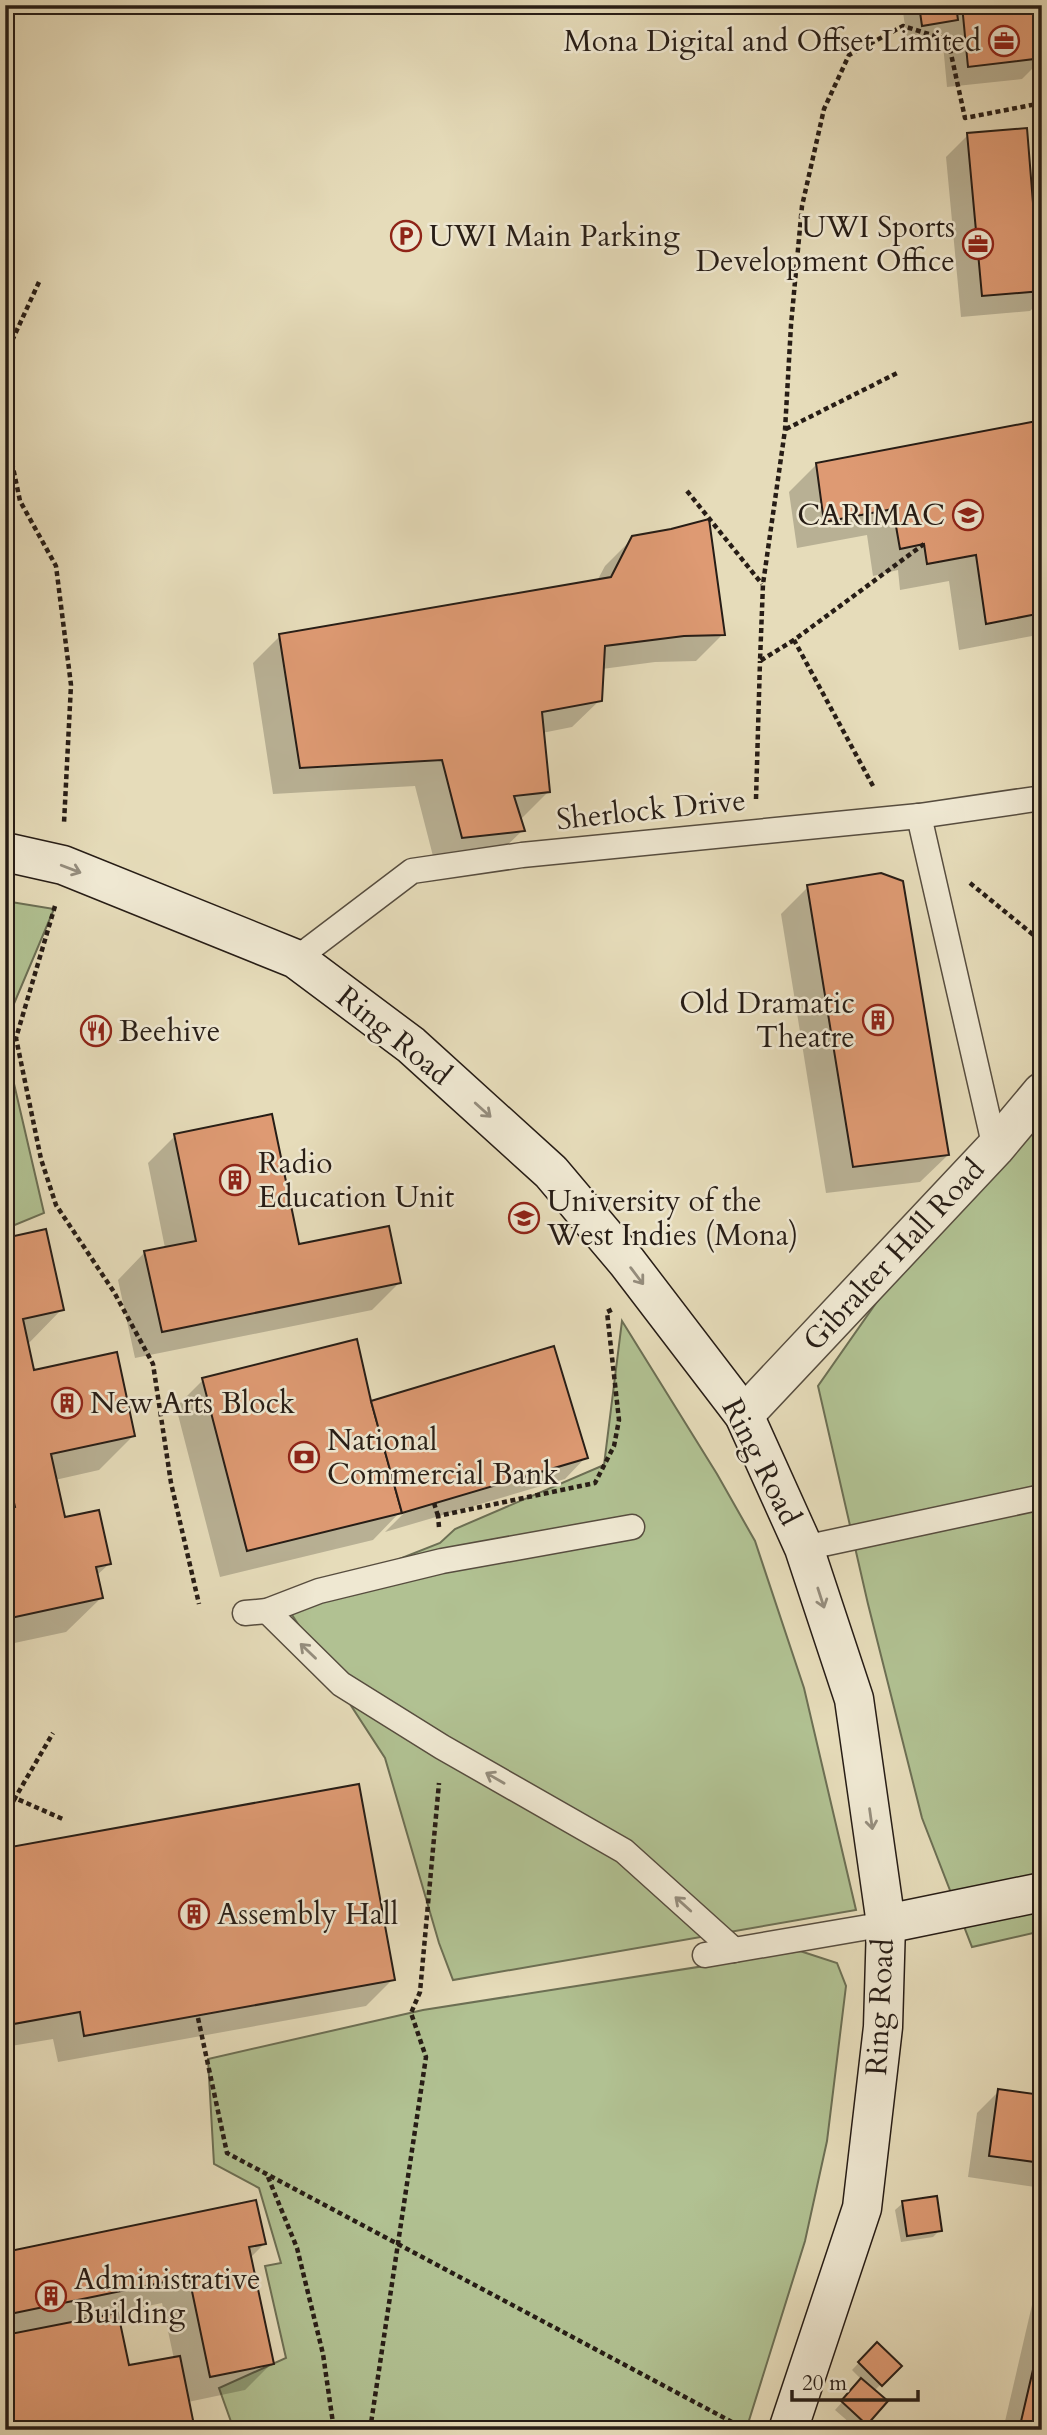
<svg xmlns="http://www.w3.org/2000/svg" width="1047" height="2435" viewBox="0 0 1047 2435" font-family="Cardo,serif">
  <rect width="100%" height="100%" fill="#e6dcba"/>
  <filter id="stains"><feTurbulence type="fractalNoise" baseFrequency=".00286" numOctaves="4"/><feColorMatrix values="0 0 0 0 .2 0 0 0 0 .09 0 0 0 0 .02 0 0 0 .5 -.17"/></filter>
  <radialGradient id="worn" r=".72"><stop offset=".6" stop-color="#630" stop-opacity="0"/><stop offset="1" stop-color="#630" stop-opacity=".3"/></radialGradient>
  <g fill="#b1c192" stroke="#6c6f54" stroke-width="2">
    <path d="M5,901L54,909L5,1025Z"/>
    <path d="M5,1045L44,1213L5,1229Z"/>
    <path d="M1042,1066V1931L972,1947L922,1818L868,1604L818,1386Z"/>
    <path d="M622,1321L717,1474L755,1541L804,1688L856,1910L453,1980L439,1943L385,1758L285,1604L440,1543L455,1529L604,1465Z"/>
    <path d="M800,1951L837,1963L846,1986L827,2141L805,2241L746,2430H234L219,2388L286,2358L265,2266L281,2263L259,2188L214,2164L208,2059L423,2010Z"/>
  </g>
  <g fill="#0003" fill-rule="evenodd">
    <path d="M902,5H1038L1042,59L1022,79L947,87L942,34L907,40Z"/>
    <path d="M968,135L1032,205L1042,204V299L1030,311L961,317L946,157Z"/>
    <path d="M1042,421V626L1032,636L959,650L949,581L900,590L898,570L873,576L867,535L797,548L789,492L816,465Z"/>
    <path d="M633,538L723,634L696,661L655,662L602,669L600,700L572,727L542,733L548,792L521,819L523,830L495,857L435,864L415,786L273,794L253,663L280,636L597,581L605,566Z"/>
    <path d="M808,887L948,1155L920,1182L826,1193L781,914Z"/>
    <path d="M175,1136L298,1246L399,1283L372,1310L135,1358L118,1280L145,1252L165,1248L148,1163Z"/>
    <path d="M5,1240L62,1309L27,1345L33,1372L133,1436L99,1470L55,1480L64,1519L109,1564L96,1576L101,1598L66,1632L5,1645Z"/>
    <path d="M203,1380L369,1404L586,1457L565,1479L385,1532L406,1511H401L373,1540L220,1577L176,1407Z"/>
    <path d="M5,1850L393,1979L366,2006L58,2062L53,2039L5,2047Z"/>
    <path d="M999,2091L1042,2097V2188L968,2177L977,2113Z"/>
    <path d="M903,2203L940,2230L933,2237L901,2242L895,2210Z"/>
    <path d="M264,2244L250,2258L272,2363L245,2390L188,2402L5,2430V2253ZM162,2303L174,2359L127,2368L116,2313Z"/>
    <path d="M1042,2262V2430H1003Z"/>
    <path d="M877,2344L899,2366L874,2391L866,2423L858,2430L835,2410L862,2380L852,2370Z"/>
  </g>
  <g fill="#de9a73" stroke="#271d16" stroke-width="2">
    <path d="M919,5H956L958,20L922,26Z"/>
    <path d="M962,5H1040L1042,58L968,67Z"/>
    <path d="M1027,128L1033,203L1042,202V291L982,296L967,133Z"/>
    <path d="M1042,420V613L986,624L976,555L927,564L924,544L900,549L893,509L824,522L816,463Z"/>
    <path d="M709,519L725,635L684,636L605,646L602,701L542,712L550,792L514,796L525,831L462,838L442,760L300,768L279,634L611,577L632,536L671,529Z"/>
    <path d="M881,873L903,881L949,1155L853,1167L807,885Z"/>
    <path d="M272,1114L299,1244L389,1226L401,1283L162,1332L144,1251L196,1241L174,1134Z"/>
    <path d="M46,1229L64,1310L23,1319L34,1370L117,1352L135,1436L51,1454L65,1517L99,1510L111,1564L96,1567L103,1598L6,1619L5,1509L15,1507L5,1464V1238Z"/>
    <path d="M357,1339L371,1401L402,1513L247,1551L202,1378Z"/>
    <path d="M554,1346L588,1458L402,1513L371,1401Z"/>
    <path d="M359,1784L395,1980L84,2036L80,2012L8,2025L5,2012V1848Z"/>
    <path d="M998,2089L1042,2095V2163L989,2156Z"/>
    <path d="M937,2196L942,2231L907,2236L902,2201Z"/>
    <path d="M256,2200L266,2244L249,2247L274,2364L210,2377L189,2277L5,2315V2252Z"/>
    <path d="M118,2313L129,2365L180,2356L195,2430H5V2335Z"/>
    <path d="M1042,2331V2430H1019Z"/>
    <path d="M877,2342L902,2366L882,2386L858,2362Z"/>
    <path d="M861,2378L888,2401L867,2425L841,2401Z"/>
  </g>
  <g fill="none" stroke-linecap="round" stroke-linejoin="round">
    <g stroke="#574d3f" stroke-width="27">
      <g id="lane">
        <path d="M919,816L995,1148"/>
        <path d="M296,959L412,871L522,855L919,816L1042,798"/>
        <path d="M804,1548L1042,1497"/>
        <path d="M267,1611L341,1684L442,1747L624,1851L734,1950"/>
        <path d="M245,1613L267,1611L319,1591L442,1561L632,1527"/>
        <path d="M705,1955L886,1924"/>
      </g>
    </g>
    <g stroke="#574d3f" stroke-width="41">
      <path id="street" d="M744,1415L995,1148L1042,1092"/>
    </g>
    <g stroke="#271d16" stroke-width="41">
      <g id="secondary">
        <path d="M5,852L63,865L296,959L411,1045L551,1172L627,1262L744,1415L804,1548L854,1699L886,1924L883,2027L862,2208L788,2430"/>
        <path d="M886,1924L1042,1892"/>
      </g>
    </g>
    <g stroke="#271d16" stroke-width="4.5" stroke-dasharray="5 3.5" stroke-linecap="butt">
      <path d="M1041,16H1042"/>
      <path d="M5,356L39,282"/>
      <path d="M5,429L20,501L56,566L71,685L64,823"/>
      <path d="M786,429L899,372"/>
      <path d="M687,491L762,584"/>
      <path d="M794,640L760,661L763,584L785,430L791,325L802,206L824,109L849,55L903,26L948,40L965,118L1042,103"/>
      <path d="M873,786L794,640L924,544"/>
      <path d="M756,799L760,661"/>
      <path d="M970,883L1042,942"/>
      <path d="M55,906L16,1038L41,1159L56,1205L114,1292L153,1364L171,1483L199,1604"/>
      <path d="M434,1503L438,1516"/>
      <path d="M439,1527L438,1516L595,1483L614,1446L619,1420L607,1312L613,1309"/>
      <path d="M5,1794L15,1798L53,1733"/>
      <path d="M5,1817L15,1798L65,1820"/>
      <path d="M198,2018L227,2153L747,2430"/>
      <path d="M268,2177L297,2248L323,2354L334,2430"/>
      <path d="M370,2430L426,2057L411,2013L420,1992L439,1783"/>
    </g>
    <use href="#lane" stroke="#efe8d2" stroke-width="24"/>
    <use href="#street" stroke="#efe8d2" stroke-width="38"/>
    <use href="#secondary" stroke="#efe8d2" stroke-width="38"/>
  </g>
  <defs><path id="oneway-shaft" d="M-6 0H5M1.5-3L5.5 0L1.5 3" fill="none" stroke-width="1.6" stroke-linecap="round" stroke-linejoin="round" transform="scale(1.75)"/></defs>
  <g stroke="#958d7d">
    <use href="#oneway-shaft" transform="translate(71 869) rotate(21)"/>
    <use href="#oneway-shaft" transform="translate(483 1110) rotate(42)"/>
    <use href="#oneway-shaft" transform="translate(637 1276) rotate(53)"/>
    <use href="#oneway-shaft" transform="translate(821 1598) rotate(72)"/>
    <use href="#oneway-shaft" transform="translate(308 1651) rotate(-136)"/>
    <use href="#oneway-shaft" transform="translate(495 1778) rotate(-150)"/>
    <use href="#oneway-shaft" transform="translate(871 1819) rotate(82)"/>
    <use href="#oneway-shaft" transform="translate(683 1904) rotate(-138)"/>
  </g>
  <defs>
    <g id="office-ring" transform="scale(1.575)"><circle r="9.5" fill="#efe8d2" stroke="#8f2418" stroke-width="1.5"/><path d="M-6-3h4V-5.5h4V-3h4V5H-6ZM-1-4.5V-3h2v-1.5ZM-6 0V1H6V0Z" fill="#8f2418"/></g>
    <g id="parking-ring" transform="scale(1.575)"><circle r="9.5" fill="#efe8d2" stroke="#8f2418" stroke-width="1.5"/><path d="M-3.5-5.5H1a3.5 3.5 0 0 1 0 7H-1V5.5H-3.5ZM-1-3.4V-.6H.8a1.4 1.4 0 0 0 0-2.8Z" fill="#8f2418"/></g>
    <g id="school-ring" transform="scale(1.575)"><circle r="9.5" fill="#efe8d2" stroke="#8f2418" stroke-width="1.5"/><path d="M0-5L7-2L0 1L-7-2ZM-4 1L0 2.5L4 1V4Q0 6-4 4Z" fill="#8f2418"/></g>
    <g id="building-ring" transform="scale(1.575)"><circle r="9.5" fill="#efe8d2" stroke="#8f2418" stroke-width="1.5"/><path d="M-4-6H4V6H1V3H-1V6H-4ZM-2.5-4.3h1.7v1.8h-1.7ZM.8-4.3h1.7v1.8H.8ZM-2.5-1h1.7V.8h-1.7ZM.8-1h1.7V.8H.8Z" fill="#8f2418"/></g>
    <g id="restaurant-ring" transform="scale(1.575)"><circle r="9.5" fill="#efe8d2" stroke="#8f2418" stroke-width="1.5"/><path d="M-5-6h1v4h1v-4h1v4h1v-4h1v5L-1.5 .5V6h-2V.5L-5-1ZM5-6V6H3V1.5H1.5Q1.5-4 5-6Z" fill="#8f2418"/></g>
    <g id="university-ring" transform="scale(1.575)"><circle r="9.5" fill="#efe8d2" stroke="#8f2418" stroke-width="1.5"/><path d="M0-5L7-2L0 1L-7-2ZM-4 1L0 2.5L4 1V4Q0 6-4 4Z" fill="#8f2418"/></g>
    <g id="bank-ring" transform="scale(1.575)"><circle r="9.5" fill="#efe8d2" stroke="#8f2418" stroke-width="1.5"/><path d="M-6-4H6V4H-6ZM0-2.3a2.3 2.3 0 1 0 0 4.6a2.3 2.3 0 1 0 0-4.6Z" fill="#8f2418"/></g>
  </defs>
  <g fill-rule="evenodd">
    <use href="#office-ring" x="1004" y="41"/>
    <use href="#parking-ring" x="406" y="236"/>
    <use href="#office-ring" x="978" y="244"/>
    <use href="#school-ring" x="968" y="515"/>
    <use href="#building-ring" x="878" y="1020"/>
    <use href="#restaurant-ring" x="96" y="1031"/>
    <use href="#building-ring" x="235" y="1180"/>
    <use href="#university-ring" x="524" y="1218"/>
    <use href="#building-ring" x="67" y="1403"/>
    <use href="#bank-ring" x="304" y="1457"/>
    <use href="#building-ring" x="194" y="1914"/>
    <use href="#building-ring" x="51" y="2296"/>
  </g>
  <g text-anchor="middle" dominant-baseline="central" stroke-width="5" stroke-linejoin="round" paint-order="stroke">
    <g font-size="30" fill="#271d16" stroke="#efe8d2" text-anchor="start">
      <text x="981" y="41" text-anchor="end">Mona Digital and Offset Limited</text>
      <text x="955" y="227" text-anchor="end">UWI Sports<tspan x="955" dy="34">Development Office</tspan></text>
      <text x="429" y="236">UWI Main Parking</text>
      <text x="945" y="515" text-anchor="end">CARIMAC</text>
      <text x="855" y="1003" text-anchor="end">Old Dramatic<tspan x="855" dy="34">Theatre</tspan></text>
      <text x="119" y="1031">Beehive</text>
      <text x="258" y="1163">Radio<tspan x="258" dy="34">Education Unit</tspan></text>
      <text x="547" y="1201">University of the<tspan x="547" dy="34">West Indies (Mona)</tspan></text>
      <text x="90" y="1403">New Arts Block</text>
      <text x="327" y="1440">National<tspan x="327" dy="34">Commercial Bank</tspan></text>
      <text x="217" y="1914">Assembly Hall</text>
      <text x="74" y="2279">Administrative<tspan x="74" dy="34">Building</tspan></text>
    </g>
    <g font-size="30" fill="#271d16" stroke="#efe8d2">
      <text transform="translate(651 810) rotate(-6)">Sherlock Drive</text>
      <text transform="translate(394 1036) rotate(39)">Ring Road</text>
      <text transform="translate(894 1255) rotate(-47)">Gibralter Hall Road</text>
      <text transform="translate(761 1462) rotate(63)">Ring Road</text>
      <text transform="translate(880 2007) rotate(-87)">Ring Road</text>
    </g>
  </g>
  <rect width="1047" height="2435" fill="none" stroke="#e6dcba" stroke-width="28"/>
  <rect x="7" y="7" width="1033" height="2421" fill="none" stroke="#271d16" stroke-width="3.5"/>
  <rect x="14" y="14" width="1019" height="2407" fill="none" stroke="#271d16" stroke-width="2"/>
  <path d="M792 2390v10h126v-10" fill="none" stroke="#271d16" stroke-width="3.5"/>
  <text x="802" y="2390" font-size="21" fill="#271d16" stroke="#efe8d2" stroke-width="5" paint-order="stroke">20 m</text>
  <rect width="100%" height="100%" filter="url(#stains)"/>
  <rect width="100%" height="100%" fill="url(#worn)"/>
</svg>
